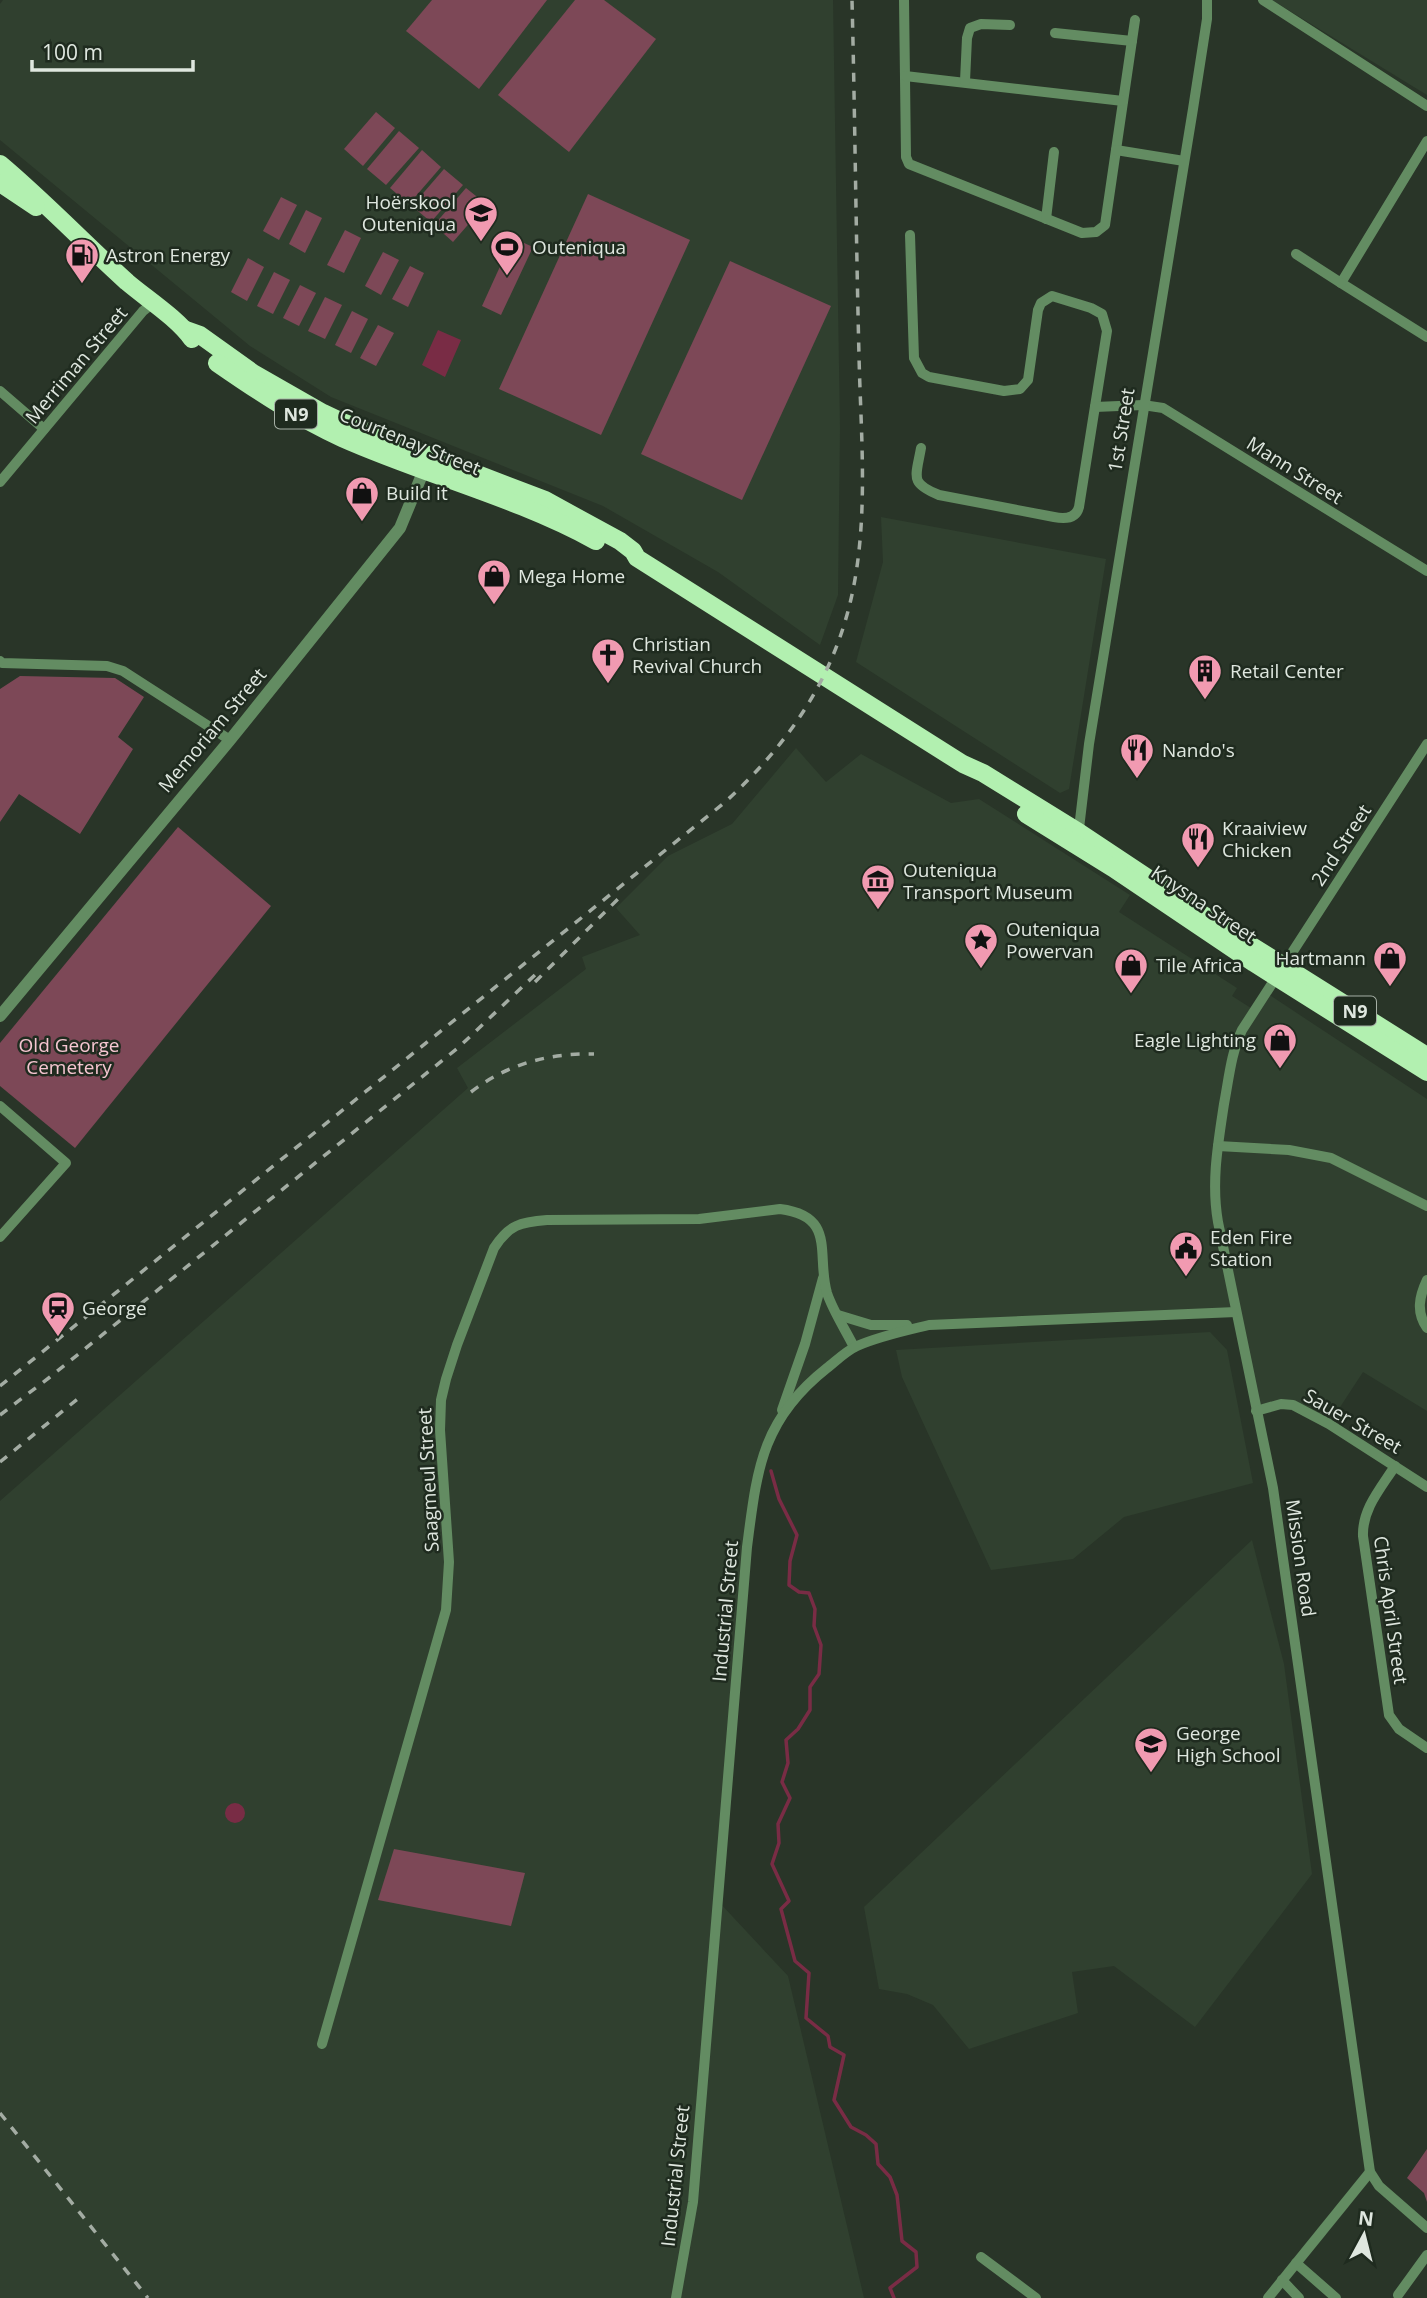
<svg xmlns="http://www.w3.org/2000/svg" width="1427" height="2298" viewBox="0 0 1427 2298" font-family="'Open Sans',sans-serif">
  <rect width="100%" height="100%" fill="#293528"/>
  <g fill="#30402f">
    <path d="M3,0H833L840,427L838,595L820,645L718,572L603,506L331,397L250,346L0,140V4Z"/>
    <path d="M1272,0H1427V95Z"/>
    <path d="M881,517L1106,559L1069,789L1060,793L856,662L883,562Z"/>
    <path d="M796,748L826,782L861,754L951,803L979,799L1130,895L1119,912L1237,988L1232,996L1254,1010L1265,992L1427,1099V1411L1363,1372L1329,1424L1293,1405L1256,1411L1236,1313L929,1325L854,1347L797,1396L756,1478L718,1901L788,1976L864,2298H0V1501L468,1088L457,1068L586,969L582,957L640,935L616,908L668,856L732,824Z"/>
    <path d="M1210,1332L1227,1350L1253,1483L1124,1517L1073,1559L991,1570L902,1377L896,1350Z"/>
    <path d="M1252,1540L1284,1664L1312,1874L1195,2027L1114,1966L1072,1972L1078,2013L969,2049L933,2005L907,1994L879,1989L864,1907Z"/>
  </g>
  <g fill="#7d4857">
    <path d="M432,0H547L479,89L406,31Z"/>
    <path d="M575,0H604L656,39L569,152L498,95Z"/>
    <path d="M376,112L395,128L363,166L344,149Z"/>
    <path d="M399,131L419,148L386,185L367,169Z"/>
    <path d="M422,150L441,167L409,204L390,188Z"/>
    <path d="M444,169L463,185L431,222L412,206Z"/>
    <path d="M466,188L486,204L453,242L434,225Z"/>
    <path d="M588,194L690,240L601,435L499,389Z"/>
    <path d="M281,197L297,205L279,240L263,231Z"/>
    <path d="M306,210L322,218L305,253L289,244Z"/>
    <path d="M345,230L361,238L344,273L327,265Z"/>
    <path d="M513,238L533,247L501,315L482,306Z"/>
    <path d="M383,252L399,260L381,295L365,286Z"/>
    <path d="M248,258L264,267L247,301L231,292Z"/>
    <path d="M730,261L831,306L742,500L641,454Z"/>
    <path d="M410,266L424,273L408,307L392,299Z"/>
    <path d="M274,272L290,280L273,314L257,306Z"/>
    <path d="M300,285L316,293L299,326L283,318Z"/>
    <path d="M325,297L342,305L325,339L308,331Z"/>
    <path d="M352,311L368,319L351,353L335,345Z"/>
    <path d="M378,325L394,333L376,366L360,358Z"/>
    <path d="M20,676L115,678L144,697L118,737L133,749L80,834L19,794L0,822V689Z"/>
    <path d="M178,827L271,906L75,1148L0,1086V1043Z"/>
    <path d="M394,1849L525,1873L511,1926L378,1900Z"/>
    <path d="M1427,2149V2202L1424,2193L1407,2178Z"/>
  </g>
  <g fill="#792c45">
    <path d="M438,330L461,340L445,377L422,365Z"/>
    <circle cx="235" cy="1813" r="10"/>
  </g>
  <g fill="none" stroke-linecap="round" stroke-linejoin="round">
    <path stroke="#792c45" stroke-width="3.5" d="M771,1471L779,1499L797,1535L790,1561L789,1585L799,1592L809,1593L815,1609L814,1626L821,1645L819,1674L810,1687V1710L798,1729L786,1740L788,1763L782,1782L790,1798L778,1824L779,1843L772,1864L789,1901L781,1909L795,1961L809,1973L806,2018L828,2036L830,2047L844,2055L834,2100L851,2127L866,2135L876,2144L878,2164L890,2177L897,2195L902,2241L916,2252L917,2267L890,2288L894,2298"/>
    <g stroke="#638c62" stroke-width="10">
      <path d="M904,0L906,157L909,164L1082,233L1096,232L1105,225L1135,20"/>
      <path d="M1263,0L1427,106"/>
      <path d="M1055,33L1132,41"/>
      <path d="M905,76L1123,101"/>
      <path d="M965,81L967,38L970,28L981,24L1010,25"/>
      <path d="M1427,141L1341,283L1427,337"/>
      <path d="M1116,150L1184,161"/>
      <path d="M1046,219L1054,152"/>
      <path d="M910,235L914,358L922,373L929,377L1004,391L1020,389L1028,380L1038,310L1041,303L1052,296L1091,308L1102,314L1107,331L1079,507C1076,519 1064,519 1054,517L939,495C909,483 916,477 921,448"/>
      <path d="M1296,254L1341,283"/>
      <path d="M0,391L44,429"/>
      <path d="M1095,407L1143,405L1163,408L1427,571"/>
      <path d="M0,482L143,311L152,304"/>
      <path d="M0,661L2,663L107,666L123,671L230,740"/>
      <path d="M1427,744L1242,1030C1231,1053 1229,1078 1224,1104C1218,1144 1211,1182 1218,1222L1273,1488L1370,2172L1379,2186L1427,2228"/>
      <path d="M1078,837L1089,744L1193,109L1207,19V0"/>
      <path d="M0,1106L66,1163L0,1237"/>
      <path d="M1218,1146L1289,1150L1331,1158L1427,1206"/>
      <path d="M1427,1280C1419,1297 1416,1312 1427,1328"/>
      <path d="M838,1315L871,1325H907"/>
      <path d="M782,1410L805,1344L823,1278"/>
      <path d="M1256,1411L1281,1404L1293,1405L1329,1424L1427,1487"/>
      <path d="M1395,1466C1381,1488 1362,1509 1363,1536L1389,1715L1399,1729L1427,1748"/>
      <path d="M322,2044L446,1610L449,1562L440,1430L441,1400L446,1379L457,1345L494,1248C509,1225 520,1222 547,1220L699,1219L780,1209C837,1216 816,1255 827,1293C833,1311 845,1329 854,1347"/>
      <path d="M981,2257L1036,2298"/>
      <path d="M1296,2263L1336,2298"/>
      <path d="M1282,2280L1299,2298"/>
      <path d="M1398,2295L1427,2255"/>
      <path d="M676,2298L693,2202L747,1547C757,1470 761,1420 827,1368C836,1361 846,1351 857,1346C880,1336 904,1331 929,1325L1236,1312"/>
      <path d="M1268,2298L1370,2172"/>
    </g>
    <path stroke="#638c62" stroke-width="12" d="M0,1016L230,740L400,528L426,465"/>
    <g stroke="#b2f0b0" stroke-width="18">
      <path d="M0,164C44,201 84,243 127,282C147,299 177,318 192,339"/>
      <path d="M0,183L36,207"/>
      <path d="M186,330L200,335L253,373L323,413L342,422L545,500L620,541L633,551L637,558L963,764L983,773L1080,833L1223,928L1427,1056"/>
      <path d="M217,363C256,390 298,418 342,438C425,475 516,497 596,541"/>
      <path d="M1026,814L1113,868L1254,963L1427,1072"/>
    </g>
    <g stroke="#a3aca3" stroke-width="3.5" stroke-dasharray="9 9" stroke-linecap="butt">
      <path d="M535,982L619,898"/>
      <path d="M471,1092C507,1064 549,1053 594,1054"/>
      <path d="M0,1386L724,803C779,753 822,696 844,625C871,539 861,444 859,356C856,237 855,119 852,0"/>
      <path d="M0,1415L50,1377L459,1047L538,972"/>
      <path d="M0,1462L80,1397"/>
      <path d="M0,2113L148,2298"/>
    </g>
  </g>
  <defs>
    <g id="school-pin" transform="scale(1.75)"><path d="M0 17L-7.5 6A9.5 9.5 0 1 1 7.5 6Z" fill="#f19ab1" stroke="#1f2b1f"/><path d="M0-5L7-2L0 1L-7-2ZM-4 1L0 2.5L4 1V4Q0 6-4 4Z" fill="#111"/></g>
    <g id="stadium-pin" transform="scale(1.75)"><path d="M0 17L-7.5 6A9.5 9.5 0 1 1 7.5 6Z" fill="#f19ab1" stroke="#1f2b1f"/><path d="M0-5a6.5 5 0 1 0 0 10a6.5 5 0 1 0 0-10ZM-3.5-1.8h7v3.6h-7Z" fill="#111"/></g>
    <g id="fuel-pin" transform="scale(1.75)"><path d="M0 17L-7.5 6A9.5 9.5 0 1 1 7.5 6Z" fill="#f19ab1" stroke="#1f2b1f"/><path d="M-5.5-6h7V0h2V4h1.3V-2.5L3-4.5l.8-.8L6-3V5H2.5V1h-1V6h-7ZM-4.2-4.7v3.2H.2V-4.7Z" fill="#111"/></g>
    <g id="shop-pin" transform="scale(1.75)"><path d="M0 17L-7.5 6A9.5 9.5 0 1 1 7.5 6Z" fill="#f19ab1" stroke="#1f2b1f"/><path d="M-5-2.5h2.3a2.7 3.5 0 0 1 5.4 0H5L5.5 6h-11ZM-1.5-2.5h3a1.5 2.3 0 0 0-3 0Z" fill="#111"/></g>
    <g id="church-pin" transform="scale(1.75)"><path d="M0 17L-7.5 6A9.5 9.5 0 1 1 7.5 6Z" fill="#f19ab1" stroke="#1f2b1f"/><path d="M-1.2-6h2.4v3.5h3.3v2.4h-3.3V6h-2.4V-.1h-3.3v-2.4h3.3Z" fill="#111"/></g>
    <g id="building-pin" transform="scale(1.75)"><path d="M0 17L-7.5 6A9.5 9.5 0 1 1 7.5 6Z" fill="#f19ab1" stroke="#1f2b1f"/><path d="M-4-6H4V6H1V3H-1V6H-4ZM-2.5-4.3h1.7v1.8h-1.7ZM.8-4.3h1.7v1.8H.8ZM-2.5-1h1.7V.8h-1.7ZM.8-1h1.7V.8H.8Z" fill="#111"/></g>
    <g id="restaurant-pin" transform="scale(1.75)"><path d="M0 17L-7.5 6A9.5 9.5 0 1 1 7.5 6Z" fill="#f19ab1" stroke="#1f2b1f"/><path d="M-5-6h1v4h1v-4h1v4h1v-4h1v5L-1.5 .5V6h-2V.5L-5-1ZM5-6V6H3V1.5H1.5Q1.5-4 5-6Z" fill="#111"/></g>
    <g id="museum-pin" transform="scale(1.75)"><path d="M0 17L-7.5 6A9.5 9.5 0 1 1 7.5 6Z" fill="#f19ab1" stroke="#1f2b1f"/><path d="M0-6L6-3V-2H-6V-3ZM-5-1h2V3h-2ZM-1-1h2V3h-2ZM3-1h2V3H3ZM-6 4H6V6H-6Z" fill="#111"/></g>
    <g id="sight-pin" transform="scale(1.75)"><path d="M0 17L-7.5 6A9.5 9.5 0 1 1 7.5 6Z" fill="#f19ab1" stroke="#1f2b1f"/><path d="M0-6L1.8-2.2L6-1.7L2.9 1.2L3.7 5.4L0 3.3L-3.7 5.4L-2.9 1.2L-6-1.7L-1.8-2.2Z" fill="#111"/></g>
    <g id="civic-pin" transform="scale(1.75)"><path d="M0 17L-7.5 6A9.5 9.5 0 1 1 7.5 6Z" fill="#f19ab1" stroke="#1f2b1f"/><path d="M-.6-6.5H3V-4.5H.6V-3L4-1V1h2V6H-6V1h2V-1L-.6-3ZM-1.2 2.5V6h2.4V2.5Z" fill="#111"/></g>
    <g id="station-pin" transform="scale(1.75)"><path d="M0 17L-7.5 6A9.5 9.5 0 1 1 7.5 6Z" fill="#f19ab1" stroke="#1f2b1f"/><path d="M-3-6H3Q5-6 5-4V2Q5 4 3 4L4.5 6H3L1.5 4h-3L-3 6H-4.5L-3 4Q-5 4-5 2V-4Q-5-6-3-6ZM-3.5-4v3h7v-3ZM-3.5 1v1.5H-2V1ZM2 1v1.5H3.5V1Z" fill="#111"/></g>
  </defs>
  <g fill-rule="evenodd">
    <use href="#school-pin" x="481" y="213"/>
    <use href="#stadium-pin" x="507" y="247"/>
    <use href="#fuel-pin" x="82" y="255"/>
    <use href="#shop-pin" x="362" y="493"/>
    <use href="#shop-pin" x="494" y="576"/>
    <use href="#church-pin" x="608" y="655"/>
    <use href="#building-pin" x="1205" y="671"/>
    <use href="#restaurant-pin" x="1137" y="750"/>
    <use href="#restaurant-pin" x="1198" y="839"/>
    <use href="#museum-pin" x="878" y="881"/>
    <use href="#sight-pin" x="981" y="940"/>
    <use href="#shop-pin" x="1390" y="958"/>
    <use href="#shop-pin" x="1131" y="965"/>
    <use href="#shop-pin" x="1280" y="1040"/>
    <use href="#civic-pin" x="1186" y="1248"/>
    <use href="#station-pin" x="58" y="1308"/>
    <use href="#school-pin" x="1151" y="1744"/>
  </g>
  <g text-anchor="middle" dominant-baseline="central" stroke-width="5" stroke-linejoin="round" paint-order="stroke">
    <g fill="#1f2b1f" stroke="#a5afa5" stroke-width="2">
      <rect x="275" y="399.5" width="42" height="29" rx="5"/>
      <rect x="1334" y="996.5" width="42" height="29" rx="5"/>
    </g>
    <g font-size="18" font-weight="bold" fill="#dfe7df">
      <text x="296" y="414">N9</text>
      <text x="1355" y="1011">N9</text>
    </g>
    <g font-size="19" fill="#dfe7df" stroke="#1f2b1f" text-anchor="start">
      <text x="456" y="202" text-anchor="end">Hoërskool<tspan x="456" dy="22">Outeniqua</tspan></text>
      <text x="532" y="247">Outeniqua</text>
      <text x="106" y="255">Astron Energy</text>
      <text x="386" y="493">Build it</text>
      <text x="518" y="576">Mega Home</text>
      <text x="632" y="644">Christian<tspan x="632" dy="22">Revival Church</tspan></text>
      <text x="1230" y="671">Retail Center</text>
      <text x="1162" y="750">Nando's</text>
      <text x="1222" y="828">Kraaiview<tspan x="1222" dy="22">Chicken</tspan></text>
      <text x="903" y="870">Outeniqua<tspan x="903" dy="22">Transport Museum</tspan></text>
      <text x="1006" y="929">Outeniqua<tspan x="1006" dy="22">Powervan</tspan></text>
      <text x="1366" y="958" text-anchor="end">Hartmann</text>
      <text x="1156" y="965">Tile Africa</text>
      <text x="1256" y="1040" text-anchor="end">Eagle Lighting</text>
      <text x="1210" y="1237">Eden Fire<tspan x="1210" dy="22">Station</tspan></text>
      <text x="82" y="1308">George</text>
      <text x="1176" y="1733">George<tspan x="1176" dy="22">High School</tspan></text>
    </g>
    <g font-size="19" fill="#dfe7df" stroke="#1f2b1f">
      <text transform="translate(76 365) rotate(-50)">Merriman Street</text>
      <text transform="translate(1121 430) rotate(-81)">1st Street</text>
      <text transform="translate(410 441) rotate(22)">Courtenay Street</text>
      <text transform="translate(1295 470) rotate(32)">Mann Street</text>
      <text transform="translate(212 730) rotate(-50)">Memoriam Street</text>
      <text transform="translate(1341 845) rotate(-57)">2nd Street</text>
      <text transform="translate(1204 904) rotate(34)">Knysna Street</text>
      <text transform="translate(1353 1421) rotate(30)">Sauer Street</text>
      <text transform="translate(428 1480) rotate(-93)">Saagmeul Street</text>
      <text transform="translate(1301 1558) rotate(82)">Mission Road</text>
      <text transform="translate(1391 1610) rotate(82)">Chris April Street</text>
      <text transform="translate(725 1611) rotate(-85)">Industrial Street</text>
      <text transform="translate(675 2176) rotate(-84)">Industrial Street</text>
    </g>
    <g font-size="19" fill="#f6c6d1" stroke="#1f2b1f">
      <text x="69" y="1045">Old George<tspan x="69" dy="22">Cemetery</tspan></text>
    </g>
  </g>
  <g transform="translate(1364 2235) rotate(7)" stroke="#1f2b1f" stroke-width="5" paint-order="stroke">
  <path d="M0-5L12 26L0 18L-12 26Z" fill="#dfe7df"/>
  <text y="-10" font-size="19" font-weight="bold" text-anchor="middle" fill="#dfe7df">N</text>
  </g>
  <path d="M32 60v10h161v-10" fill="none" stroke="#dfe7df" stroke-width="3.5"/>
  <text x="42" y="60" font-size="21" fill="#dfe7df" stroke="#1f2b1f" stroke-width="5" paint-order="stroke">100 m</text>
</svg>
